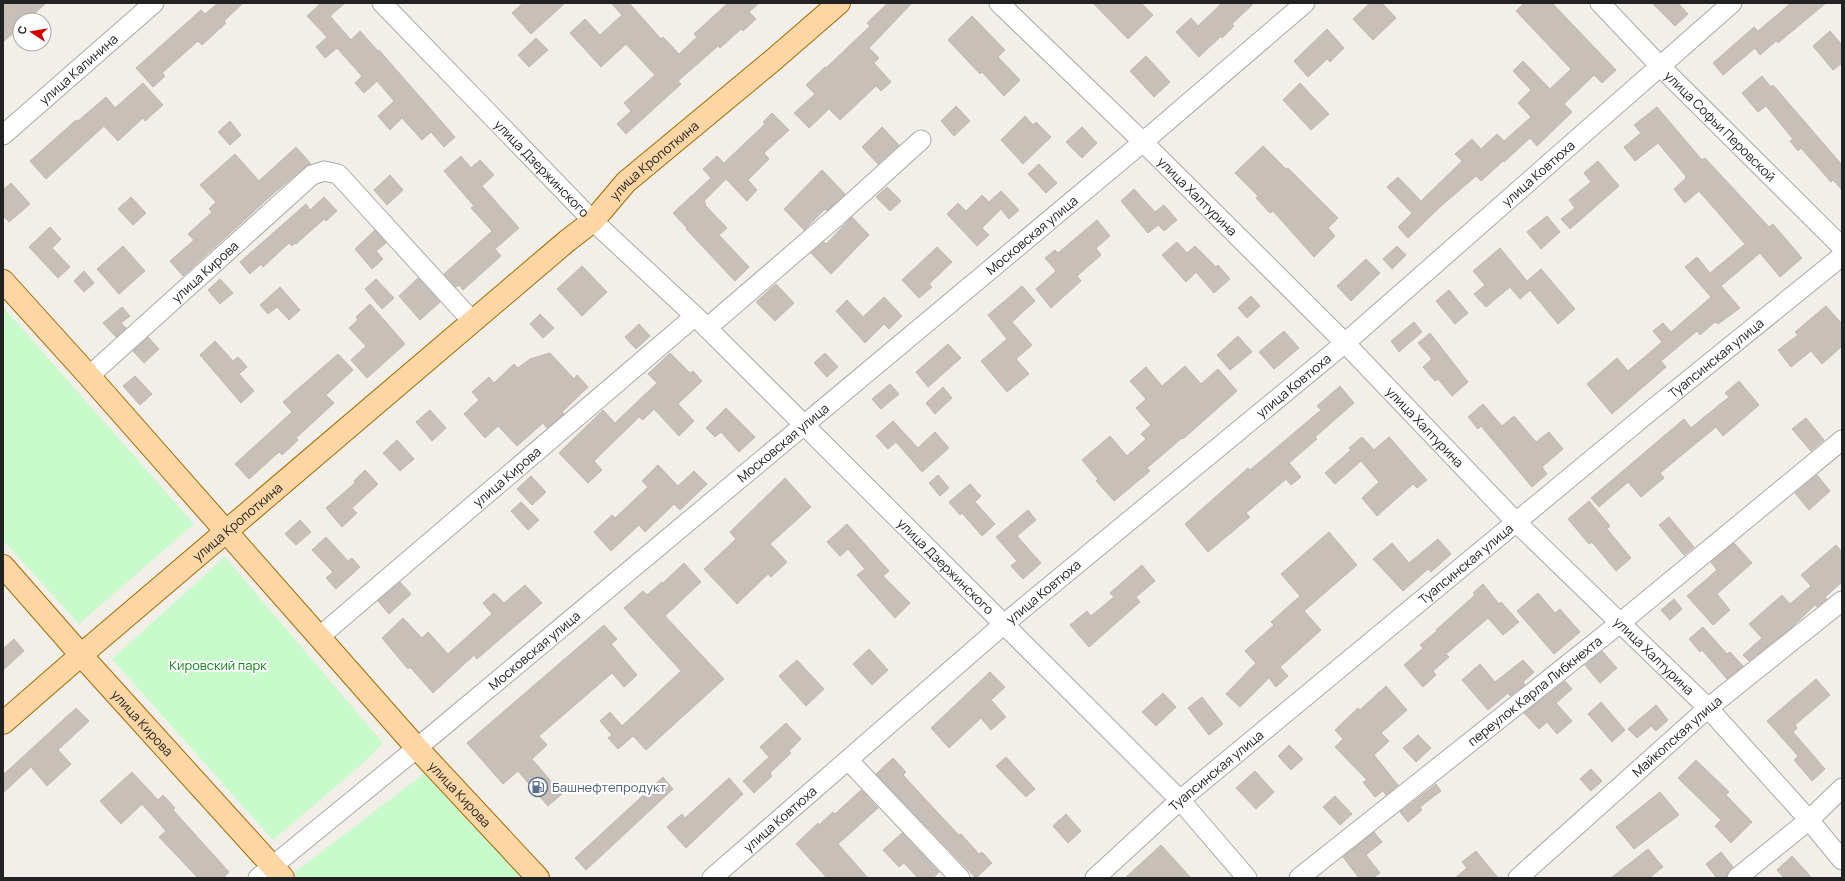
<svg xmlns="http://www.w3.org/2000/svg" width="1845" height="881" viewBox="0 0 1845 881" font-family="Manrope,sans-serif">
  <rect width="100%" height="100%" fill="#f2efe9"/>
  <g fill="#c8facc">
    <path d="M3,307L194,524L79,624L3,540Z"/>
    <path d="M225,557L383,743L360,766L273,840L112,659Z"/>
    <path d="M426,772L523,878H299L294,873Z"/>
  </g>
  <g fill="#c7bfb8" stroke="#c4b6ab">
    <path d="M3,3H46L27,20H20V27L3,42Z"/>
    <path d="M218,3H243L224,21L226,23L202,45L198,41L162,73L165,76L153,87L136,68L201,10L205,14Z"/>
    <path d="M321,3H345L330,16L351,40L360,31L378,51L379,50L455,137L444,147L431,132L422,140L402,118L390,130L378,116L394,101L377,81L364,93L355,83L362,76L337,48L325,58L316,47L327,37L307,16Z"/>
    <path d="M523,3H565L531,34L512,13Z"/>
    <path d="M611,3H629L661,39L663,37L679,54L697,37L694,34L728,3H759L749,12L756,19L743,31L741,29L720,48L718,46L678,81L681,84L626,134L617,124L631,111L624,103L655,75L626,44L601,67L570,33L585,19L600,35L622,15Z"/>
    <path d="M888,3H912L869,48L879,58L874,63L891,82L881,91L876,86L840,120L829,109L809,128L794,113L815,94L806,85L825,67L826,68L870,26L867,23Z"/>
    <path d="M1093,3H1141L1153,15L1128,39Z"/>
    <path d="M1222,3H1254L1232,24L1234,26L1222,38L1221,36L1199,57L1176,32L1191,18L1198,26Z"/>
    <path d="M1370,3H1382L1396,18L1373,40L1353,19Z"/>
    <path d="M1524,3H1552L1616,70L1602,83L1594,75L1564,104L1572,112L1537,146L1530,138L1504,162L1503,161L1481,181L1476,176L1440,207L1408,238L1398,227L1412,213L1387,187L1398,177L1421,201L1462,161L1455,154L1472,139L1481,149L1497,134L1504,141L1531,117L1518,103L1531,90L1513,71L1523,61L1550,89L1571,69L1516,11Z"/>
    <path d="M1652,3H1678L1688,14L1675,26Z"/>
    <path d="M1791,3H1826L1778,43L1776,41L1760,55L1755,48L1723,75L1713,63L1754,27L1758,31Z"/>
    <path d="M972,16L1005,50L998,57L1020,80L1004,96L982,72L980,74L948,40Z"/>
    <path d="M1327,29L1344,48L1330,62L1327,59L1308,77L1294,61Z"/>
    <path d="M1830,31L1842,45V63L1833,70L1813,46Z"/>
    <path d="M536,38L548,50L529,67L518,55Z"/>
    <path d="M1146,56L1170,82L1154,97L1130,71Z"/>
    <path d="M1762,76L1771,87L1773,85L1842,165V190L1833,180L1831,182L1801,148L1798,151L1790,141L1793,139L1766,106L1758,112L1742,93Z"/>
    <path d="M143,83L163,105L145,121L143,118L118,141L104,126L46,179L30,161L76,120L78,121L106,97L115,108Z"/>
    <path d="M1300,83L1329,114L1311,130L1283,100Z"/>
    <path d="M956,106L970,121L954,136L941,121Z"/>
    <path d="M1657,107L1702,160L1705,158L1769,227L1773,224L1802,258L1780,277L1760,253L1721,286L1740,308L1718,324L1715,322L1700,335L1697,331L1661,361L1666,367L1612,414L1587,384L1617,358L1628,371L1662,342L1653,331L1663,323L1671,332L1711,297L1685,267L1697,257L1710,273L1745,244L1699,191L1685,203L1674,189L1686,178L1685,175L1658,143L1635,161L1624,147L1641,133L1634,125Z"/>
    <path d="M772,113L789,130L764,153L769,159L748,180L757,190L747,201L726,179L704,201L706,204L705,205L727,228L719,235L749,267L735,281L686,229L687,228L673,213L711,178L703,169L717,156L724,163L765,124L763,122Z"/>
    <path d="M1025,116L1033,125L1036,122L1051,137L1023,164L1001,140Z"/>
    <path d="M230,121L241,135L230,145L218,132Z"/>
    <path d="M882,127L899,145L878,164L862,147Z"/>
    <path d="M1082,127L1097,143L1082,158L1066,142Z"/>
    <path d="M1263,146L1286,169L1288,168L1338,218L1328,228L1335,236L1314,257L1273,211L1270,213L1256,198L1258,196L1235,173Z"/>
    <path d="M296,147L311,164L305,167L274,193L183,276L170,261L194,240L188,234L212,212L209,209L216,202L200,185L235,154L259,181Z"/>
    <path d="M461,156L471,168L480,160L494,175L482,186L519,228L495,249L501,256L463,290L459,285L456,287L444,274L492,231L471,208L474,206L444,171Z"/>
    <path d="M1598,161L1619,186L1570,229L1561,219L1575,208L1569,200L1591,182L1584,173Z"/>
    <path d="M1039,164L1057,183L1046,193L1028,174Z"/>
    <path d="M822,170L845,194L827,211L825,209L804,230L784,209Z"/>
    <path d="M390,175L403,190L387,205L374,190Z"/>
    <path d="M11,183L30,204L9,222L3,216V190Z"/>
    <path d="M887,187L901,201L890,211L876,197Z"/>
    <path d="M1134,189L1155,212L1164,205L1177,220L1164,231L1158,225L1148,233L1121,201Z"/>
    <path d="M1001,191L1019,210L1009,219L1001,209L982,228L989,235L977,246L947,214L958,203L966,211L982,195L989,202Z"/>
    <path d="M131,197L146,213L133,225L118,209Z"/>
    <path d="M324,197L337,211L326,221L324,219L296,244L295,243L292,246L289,243L263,267L261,264L250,274L240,262L306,204L310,210Z"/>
    <path d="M1547,216L1560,232L1541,249L1527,232Z"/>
    <path d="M852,217L869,235L831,274L811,253L824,242L826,244Z"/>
    <path d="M1097,220L1110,236L1096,248L1101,255L1077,276L1081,281L1051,308L1036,289L1056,271L1045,258L1055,250L1058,253Z"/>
    <path d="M50,227L61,239L52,248L70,267L58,278L29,247Z"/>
    <path d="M375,230L386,243L376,251L383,259L372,269L355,249Z"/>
    <path d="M1177,242L1187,253L1195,246L1216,267L1218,265L1230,279L1214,293L1196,272L1186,282L1162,255Z"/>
    <path d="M123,246L145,271L119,294L97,269Z"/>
    <path d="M1397,246L1406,255L1392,269L1383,259Z"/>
    <path d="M937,247L952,262L929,284L932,287L919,298L902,280Z"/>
    <path d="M1500,248L1527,281L1541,269L1575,309L1558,324L1530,290L1520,299L1510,287L1486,307L1474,294L1485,285L1473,271Z"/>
    <path d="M1366,259L1380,273L1351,301L1337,286Z"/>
    <path d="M582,266L607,292L582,316L557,289Z"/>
    <path d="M84,271L94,283L84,292L74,281Z"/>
    <path d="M418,278L440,302L420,320L399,296Z"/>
    <path d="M220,279L233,293L220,304L208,290Z"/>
    <path d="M376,279L394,298L382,309L365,289Z"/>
    <path d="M776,284L794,303L775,321L756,302Z"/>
    <path d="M1022,286L1035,301L1012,322L1032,345L1016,359L1029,374L1007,392L981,361L1007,339L988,315Z"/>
    <path d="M280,287L300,310L289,320L277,307L268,314L260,305Z"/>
    <path d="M1449,290L1468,313L1455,324L1436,301Z"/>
    <path d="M1251,296L1260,306L1247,318L1238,308Z"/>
    <path d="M884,297L902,316L889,329L884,324L865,343L836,311L847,300L863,317Z"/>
    <path d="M370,304L405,344L367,378L351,360L366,346L349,328L358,320L356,317Z"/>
    <path d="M1826,306L1842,324V346L1822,364L1811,351L1791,367L1778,350L1798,335L1795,332Z"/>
    <path d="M122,307L130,316L121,323L126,328L116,337L103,323Z"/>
    <path d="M540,314L554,328L543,338L530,324Z"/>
    <path d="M1414,322L1422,332L1399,352L1391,341Z"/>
    <path d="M639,324L650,336L636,349L625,337Z"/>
    <path d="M1284,331L1299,348L1274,369L1259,352Z"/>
    <path d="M1430,333L1468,382L1452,396L1438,379L1435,381L1423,367L1432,359L1418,343Z"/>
    <path d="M1238,336L1252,352L1230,370L1217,355Z"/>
    <path d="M148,337L159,349L144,363L133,351Z"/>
    <path d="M215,341L233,361L238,357L247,367L239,374L254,391L241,403L200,355Z"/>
    <path d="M948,344L961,358L928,387L916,372Z"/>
    <path d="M550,353L574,379L577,375L588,387L562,412L564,414L547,428L543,423L517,446L498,426L485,438L464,414L479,400L472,392L489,377L494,383L514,364L518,368L530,359Z"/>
    <path d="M670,353L690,373L693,371L702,381L678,404L694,421L679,436L654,409L643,420L639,417L594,461L602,470L588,483L559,453L603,410L615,423L657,383L648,374Z"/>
    <path d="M825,353L838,367L827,377L814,363Z"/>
    <path d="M338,354L353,370L326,395L334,403L296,438L298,440L282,455L279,452L249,479L235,464L292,412L283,402Z"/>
    <path d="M1185,366L1201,384L1218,369L1237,391L1183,439L1182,438L1147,468L1150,471L1114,501L1096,481L1098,479L1082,460L1110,436L1127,456L1146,439L1141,434L1151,425L1136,408L1146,399L1130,381L1146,367L1162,386Z"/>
    <path d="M135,376L152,394L140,405L123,386Z"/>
    <path d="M1739,381L1759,405L1723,436L1716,427L1660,473L1664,478L1641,497L1628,482L1599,507L1591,498L1684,419L1691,428L1703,418L1729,397L1725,393Z"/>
    <path d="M890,384L899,394L881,409L872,399Z"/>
    <path d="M1340,386L1354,403L1315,437L1317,439L1289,463L1301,477L1291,485L1286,479L1246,513L1250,517L1208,552L1185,524L1248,468L1250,470L1321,410L1317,406Z"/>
    <path d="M943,387L952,398L935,414L926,403Z"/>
    <path d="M1483,404L1502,426L1514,416L1536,442L1549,432L1563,449L1542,467L1547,474L1532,487L1481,426L1478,429L1468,417Z"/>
    <path d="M726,408L755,437L739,452L721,432L715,437L706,428Z"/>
    <path d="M430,410L446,428L432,441L416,422Z"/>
    <path d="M1806,418L1824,440L1811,451L1792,429Z"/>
    <path d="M893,421L918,448L935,432L949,448L922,472L896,442L888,449L876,436Z"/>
    <path d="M1362,437L1374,450L1389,437L1427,480L1417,488L1413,484L1377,516L1362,498L1379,482L1361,461L1335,484L1325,473L1351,450L1349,448Z"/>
    <path d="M397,440L414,459L400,471L383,453Z"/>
    <path d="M658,465L678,486L694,471L707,484L680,510L674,504L645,532L639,525L611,551L594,532L612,515L615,518L648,487L642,481Z"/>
    <path d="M365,470L378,484L352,508L357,513L342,527L326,508L355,483L354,481Z"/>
    <path d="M938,475L949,488L940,496L929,483Z"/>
    <path d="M1817,475L1830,491L1809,510L1795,493Z"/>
    <path d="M531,476L546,492L532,505L517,489Z"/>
    <path d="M785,478L811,507L770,544L787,562L771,577L768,574L737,604L704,569L736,539L730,532Z"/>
    <path d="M970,484L981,496L975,502L995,524L982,536L962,513L960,515L949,502Z"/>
    <path d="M1589,501L1610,526L1607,529L1631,558L1616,571L1592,542L1589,544L1568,519Z"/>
    <path d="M521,502L539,520L528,530L511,511Z"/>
    <path d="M1028,510L1036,520L1017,536L1041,563L1023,579L1011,566L1017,561L996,537Z"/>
    <path d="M1669,517L1694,547L1684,555L1659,525Z"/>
    <path d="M300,520L311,532L296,545L285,534Z"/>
    <path d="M847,524L889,571L883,576L910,603L895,618L857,575L865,569L848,549L840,556L827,542Z"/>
    <path d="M1329,532L1357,565L1304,611L1321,630L1280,667L1288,676L1276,687L1269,678L1240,707L1226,694L1256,663L1245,651L1274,625L1271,622L1300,596L1281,574Z"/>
    <path d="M326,537L348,561L352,558L360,567L336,589L326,578L333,572L312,550Z"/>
    <path d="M1438,539L1451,554L1431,572L1428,569L1403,591L1373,559L1392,543L1409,563Z"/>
    <path d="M1734,543L1752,563L1717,594L1730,610L1713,625L1687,596L1717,570L1711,562Z"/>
    <path d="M1836,545L1842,552V582L1825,597L1827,599L1817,607L1815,605L1791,628L1749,661L1743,655L1762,638L1749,624L1782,595L1790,604L1811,586L1801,575Z"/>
    <path d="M684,563L701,582L665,616L724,679L646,750L633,736L618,749L608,738L612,735L600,721L610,712L622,726L681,671L624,608L643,591L647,595L662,582L663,583Z"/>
    <path d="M1142,565L1155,581L1136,597L1140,602L1089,647L1070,625L1087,611L1091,616L1114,597L1110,593Z"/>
    <path d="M400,582L411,594L389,614L378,601Z"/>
    <path d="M1483,584L1499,604L1501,602L1519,622L1503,635L1488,618L1446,654L1449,657L1433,671L1436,675L1423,687L1404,665L1423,648L1420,645L1437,631L1436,630L1475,595L1473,593Z"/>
    <path d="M525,585L542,603L477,659L474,655L433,693L410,667L408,669L382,638L403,618L422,638L428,632L448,654L492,614L483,603L494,593L504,603Z"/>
    <path d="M1538,593L1555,613L1560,609L1580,632L1554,654L1517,611Z"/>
    <path d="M1674,599L1682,609L1670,620L1661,610Z"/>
    <path d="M604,625L617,639L611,644L637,675L624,687L612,673L539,736L547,745L532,759L562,794L548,806L518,771L503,784L467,743Z"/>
    <path d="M1703,627L1727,654L1730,652L1743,666L1727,679L1702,650L1700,652L1689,639Z"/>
    <path d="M14,639L24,651L3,670V649Z"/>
    <path d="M869,649L888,670L872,685L853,664Z"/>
    <path d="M1602,651L1617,668L1600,683L1585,665Z"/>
    <path d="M797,660L824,689L806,706L779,676Z"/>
    <path d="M1523,660L1534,672L1523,682L1525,685L1510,696L1508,693L1488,710L1462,680L1480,664L1495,682Z"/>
    <path d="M990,672L1005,687L991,700L1006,717L991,730L981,718L949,748L931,728Z"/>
    <path d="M1816,679L1830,695L1795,725L1797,728L1793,732L1825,769L1812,781L1794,760L1798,756L1767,721Z"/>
    <path d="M1565,681L1572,689L1556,703L1572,721L1557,734L1547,722L1539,729L1524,713Z"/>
    <path d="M1386,686L1407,710L1381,733L1389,741L1374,755L1398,785L1386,795L1383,791L1375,797L1363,782L1367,780L1335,747L1343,739L1335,730L1358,708L1360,710Z"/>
    <path d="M1163,693L1176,707L1156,726L1142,712Z"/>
    <path d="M1202,697L1223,724L1209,735L1188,708Z"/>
    <path d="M1601,702L1625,730L1612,742L1588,714Z"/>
    <path d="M1656,705L1668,720L1656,731L1651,726L1637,738L1628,729Z"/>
    <path d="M76,708L89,721L58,750L71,764L47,786L31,767L3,793V775Z"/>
    <path d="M786,723L801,739L789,751L791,753L770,773L772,776L754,793L743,781L769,757L760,747Z"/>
    <path d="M1418,735L1431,748L1416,762L1403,748Z"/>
    <path d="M1289,745L1303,759L1291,770L1278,756Z"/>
    <path d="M1006,757L1035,789L1026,797L996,766Z"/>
    <path d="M893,758L906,772L903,775L938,813L959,835L961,834L979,854L982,852L992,863L976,878L876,774Z"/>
    <path d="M1696,760L1729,792L1726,795L1752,822L1731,843L1715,826L1721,820L1678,778Z"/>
    <path d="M1591,769L1602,781L1591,791L1580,779Z"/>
    <path d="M1255,771L1274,792L1256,809L1236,788Z"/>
    <path d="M132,772L158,800L163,795L175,808L173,810L229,872L223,878H198L159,837L166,831L142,804L121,824L100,801Z"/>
    <path d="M663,777L673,789L586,870L575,858Z"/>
    <path d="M729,778L743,794L686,848L667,827L682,814L685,818Z"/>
    <path d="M1436,784L1441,791L1420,807L1422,810L1408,822L1400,812Z"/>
    <path d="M861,790L878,808L838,844L868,878H827L796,844L818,823L819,825L833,812L835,814Z"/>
    <path d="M1660,792L1679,815L1634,849L1616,827Z"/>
    <path d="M1335,796L1352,814L1340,825L1323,807Z"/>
    <path d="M1066,814L1081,831L1068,843L1053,826Z"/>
    <path d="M1374,832L1382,842L1366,855L1380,873L1373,878H1359L1343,857Z"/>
    <path d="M902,833L939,872L933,878H918L904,863L899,867L883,850Z"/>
    <path d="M1161,845L1191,878H1125Z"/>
    <path d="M1648,849L1663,867L1649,878H1611Z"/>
    <path d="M1476,851L1498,878H1455L1467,868L1462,862Z"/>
    <path d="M1721,852L1733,867L1727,874L1726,878H1717L1706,864Z"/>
    <path d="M1792,856L1812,878H1784L1777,870Z"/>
  </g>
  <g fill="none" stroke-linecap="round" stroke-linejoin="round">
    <g stroke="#a9a9a9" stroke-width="21">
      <g id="minor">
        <path id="s1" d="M382,3L593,221L695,316L1180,800L1247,878"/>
        <path id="s2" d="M999,3L1143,142L1345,343L1517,523L1708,708L1809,820L1842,860"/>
        <path id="s3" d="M1600,3L1659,65L1842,247"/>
        <path id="s4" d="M3,135L154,3"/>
        <path d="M707,328L836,217L921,140"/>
        <path id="s5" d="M89,376L312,175L324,171L338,174L473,322"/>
        <path id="s6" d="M319,637L695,316"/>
        <path d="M848,760L960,878"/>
        <path id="s7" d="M258,878L417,748L1143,142L1305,3"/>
        <path id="s8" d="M712,878L1004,624L1345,343L1732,3"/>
        <path id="s9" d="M1095,878L1180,800L1654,408L1842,256"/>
        <path id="s10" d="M1299,878L1620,623L1842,440"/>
        <path id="s11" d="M1518,878L1708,708L1842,601"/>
        <path d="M1737,878L1809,820L1842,788"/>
      </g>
    </g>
    <g stroke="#a06b00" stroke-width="24">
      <g id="major">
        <path id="s12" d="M3,281L89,376L417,748L538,878"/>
        <path id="s13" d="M3,566L81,655L283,878"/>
        <path id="s14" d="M3,723L81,655L567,241L593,221L626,182L772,61L839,3"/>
      </g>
    </g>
    <use href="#minor" stroke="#fff" stroke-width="19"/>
    <use href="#major" stroke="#fcd6a4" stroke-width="22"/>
  </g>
  <defs>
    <g id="fuel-ring" transform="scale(1)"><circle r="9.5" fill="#fff" stroke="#5c6f8a" stroke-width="1.5"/><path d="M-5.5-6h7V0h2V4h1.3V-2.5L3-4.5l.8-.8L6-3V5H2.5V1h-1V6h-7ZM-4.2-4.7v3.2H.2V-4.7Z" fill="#5c6f8a"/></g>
  </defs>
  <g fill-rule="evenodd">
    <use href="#fuel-ring" x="538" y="787"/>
  </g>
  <g text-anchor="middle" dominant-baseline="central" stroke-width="4" stroke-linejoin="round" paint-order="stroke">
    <g font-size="13" fill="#222" stroke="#fff">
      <text stroke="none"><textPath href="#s4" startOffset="100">улица Калинина</textPath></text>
      <text stroke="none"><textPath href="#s3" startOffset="172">улица Софьи Перовской</textPath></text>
      <text stroke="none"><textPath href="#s14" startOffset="861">улица Кропоткина</textPath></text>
      <text stroke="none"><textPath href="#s1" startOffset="230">улица Дзержинского</textPath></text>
      <text stroke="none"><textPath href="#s8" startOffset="1086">улица Ковтюха</textPath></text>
      <text stroke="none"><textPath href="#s2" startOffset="277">улица Халтурина</textPath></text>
      <text stroke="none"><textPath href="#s7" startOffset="1006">Московская улица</textPath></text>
      <text stroke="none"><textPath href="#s5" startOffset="156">улица Кирова</textPath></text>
      <text stroke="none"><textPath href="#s9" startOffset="810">Туапсинская улица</textPath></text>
      <text stroke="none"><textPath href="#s8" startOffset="762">улица Ковтюха</textPath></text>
      <text stroke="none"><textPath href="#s2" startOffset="601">улица Халтурина</textPath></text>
      <text stroke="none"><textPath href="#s7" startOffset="682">Московская улица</textPath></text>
      <text stroke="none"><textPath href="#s6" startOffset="247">улица Кирова</textPath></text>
      <text stroke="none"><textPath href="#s14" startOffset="309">улица Кропоткина</textPath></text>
      <text stroke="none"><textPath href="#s9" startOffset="486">Туапсинская улица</textPath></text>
      <text stroke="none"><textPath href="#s1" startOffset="797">улица Дзержинского</textPath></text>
      <text stroke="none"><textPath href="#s8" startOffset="438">улица Ковтюха</textPath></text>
      <text stroke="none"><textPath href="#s7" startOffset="358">Московская улица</textPath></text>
      <text stroke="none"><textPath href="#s2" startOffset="925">улица Халтурина</textPath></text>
      <text stroke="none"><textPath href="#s10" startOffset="301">переулок Карла Либкнехта</textPath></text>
      <text stroke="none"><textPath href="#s13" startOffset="210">улица Кирова</textPath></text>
      <text stroke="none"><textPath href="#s11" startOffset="213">Майкопская улица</textPath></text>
      <text stroke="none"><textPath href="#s9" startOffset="162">Туапсинская улица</textPath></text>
      <text stroke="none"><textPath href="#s12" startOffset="687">улица Кирова</textPath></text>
      <text stroke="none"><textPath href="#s8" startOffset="90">улица Ковтюха</textPath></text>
    </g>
    <g font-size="13" fill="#0c8416" stroke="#fff">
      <text x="218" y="665">Кировский парк</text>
    </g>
    <g font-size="13" fill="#4e5e75" stroke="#fff" text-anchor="start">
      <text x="552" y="787">Башнефтепродукт</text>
    </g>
  </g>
  <rect width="1845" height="881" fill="none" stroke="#222222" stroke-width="8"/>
  <g transform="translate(32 32) rotate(282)"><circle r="19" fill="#ffffff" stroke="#a7a7a7"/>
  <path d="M0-3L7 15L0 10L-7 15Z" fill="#d40000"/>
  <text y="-6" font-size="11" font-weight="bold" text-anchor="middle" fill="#222222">С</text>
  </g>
</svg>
